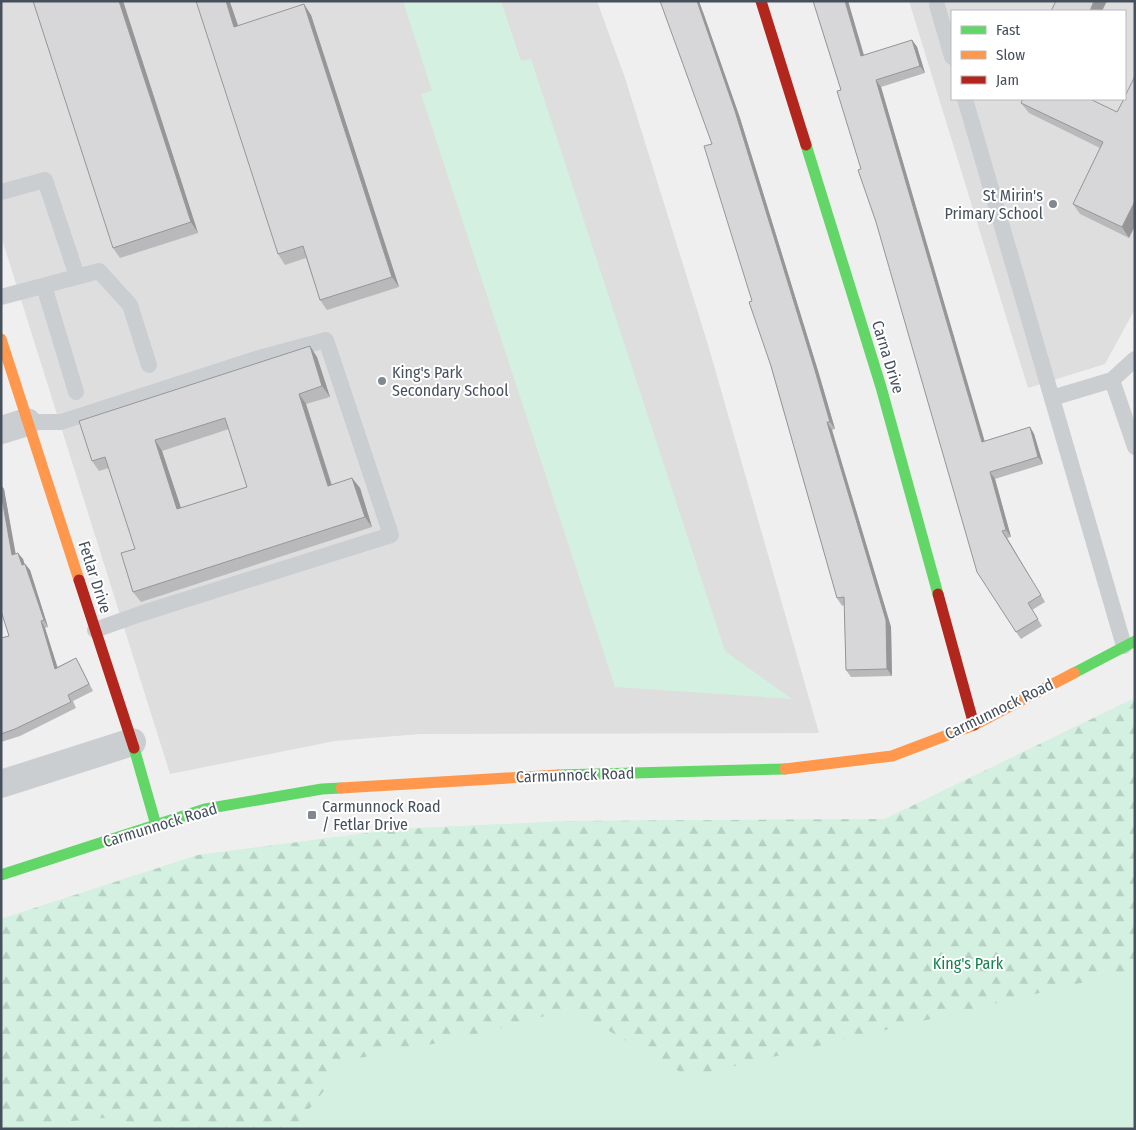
<svg xmlns="http://www.w3.org/2000/svg" width="1136" height="1130" viewBox="0 0 1136 1130" font-family="'Fira Sans Condensed',sans-serif">
  <defs>
    <pattern id="forest-firs" width="22" height="20" patternUnits="userSpaceOnUse" patternTransform="scale(1.25)"><rect width="22" height="20" fill="#d3f0e0"/><path d="M5 1l3.5 6h-7zM16 11l3.5 6h-7z" fill="#b6d0c3"/></pattern>
  </defs>
  <rect width="100%" height="100%" fill="#f0efef"/>
  <g fill="#dededf" fill-rule="evenodd">
    <path d="M1,1H597L625,78L709,348L819,733L420,734L335,741L170,774L1,236Z"/>
    <path d="M909,1H1135V309L1105,364L1028,388ZM952,11H1125V99H952Z"/>
  </g>
  <g fill="#d3f0e0">
    <path d="M403,1H501L521,61L531,59L725,651L792,699L615,687L421,94L432,91Z"/>
    <path d="M1135,698V1129H1V919L198,855L399,829L572,821L885,819Z"/>
  </g>
  <path fill="url(#forest-firs)" d="M1135,698V970L689,1077L571,1009L458,1039L349,1060L293,1129H181L103,1118L1,1128V919L198,855L399,829L572,821L885,819Z"/>
  <g fill="none" stroke-linecap="round" stroke-linejoin="round">
    <g stroke="#cbced0" stroke-width="16">
      <path d="M937,5L952,57"/>
      <path d="M965,99L1124,646"/>
      <path d="M1,192L45,180L77,276"/>
      <path d="M44,286L76,392"/>
      <path d="M1,297L99,271L130,305L149,365"/>
      <path d="M1112,380L1135,447"/>
      <path d="M1052,398L1112,380L1135,359"/>
      <path d="M27,422H61L259,358L326,340L391,535L143,613L95,630"/>
    </g>
    <g stroke="#cbced0" stroke-width="28">
      <path d="M1,430L27,422"/>
      <path d="M1,784L132,742"/>
    </g>
    <g stroke="#63d668" stroke-width="11">
      <path d="M806,145L881,387L938,594"/>
      <path d="M1074,673L1135,641"/>
      <path d="M134,748L156,825"/>
      <path d="M558,775L785,769"/>
      <path d="M1,875L205,809L322,789L341,788"/>
    </g>
    <g stroke="#ff974d" stroke-width="11">
      <path d="M1,339L79,580"/>
      <path d="M785,769L892,756L974,725L1074,673"/>
      <path d="M341,788L558,775"/>
    </g>
    <g stroke="#b3261e" stroke-width="11">
      <path d="M761,1L806,145"/>
      <path d="M79,580L134,748"/>
      <path d="M938,594L974,725"/>
    </g>
  </g>
  <g fill="#b9b9bb" fill-rule="evenodd">
    <path d="M123,1L198,233L120,258L113,248Z"/>
    <path d="M813,1H848L864,55L912,40L917,47L925,73L881,87L984,441L1030,427L1034,434L1043,464L995,479L1011,537L1007,538L1045,602L1032,610L1042,626L1021,639L1016,632L861,169L841,90Z"/>
    <path d="M703,12L740,118L819,374L835,429L832,430L891,627L892,676L851,677L846,670L844,605L842,606L837,598L752,301Z"/>
    <path d="M311,15L399,287L327,310L320,300L306,258L285,265L278,254L238,25Z"/>
    <path d="M1021,103L1117,112L1129,238L1080,214L1073,204L1100,148L1029,113Z"/>
    <path d="M317,357L330,397L306,404L332,485L352,478L360,488L372,527L141,602L133,592L135,549L109,468L99,471L92,461ZM229,429L247,487L181,508L162,451Z"/>
    <path d="M1,485L4,489L15,554L23,559L24,564H25L30,570L48,627L45,628L57,667L76,658L80,665L93,691L73,701L76,708L20,736L1,742V638L9,636L1,611Z"/>
  </g>
  <g fill="#969698">
    <path d="M119,1H123L198,233L191,222Z"/>
    <path d="M226,1L230,2L242,37L234,27Z"/>
    <path d="M697,1H699L703,12L740,118L819,374L835,429L830,422Z"/>
    <path d="M845,1H848L866,63L861,56Z"/>
    <path d="M1094,1H1107L1102,11H1090Z"/>
    <path d="M304,4L311,15L399,287L392,277Z"/>
    <path d="M912,40L917,47L925,73L920,66Z"/>
    <path d="M876,80L881,87L987,449L982,442Z"/>
    <path d="M1135,201V226L1129,238L1122,227Z"/>
    <path d="M310,346L317,357L330,397L322,386Z"/>
    <path d="M299,394L306,404L335,496L328,486Z"/>
    <path d="M827,422L832,430L891,627L892,676L887,669Z"/>
    <path d="M1030,427L1034,434L1043,464L1038,457Z"/>
    <path d="M155,440L162,451L185,520L177,509Z"/>
    <path d="M990,472L995,479L1011,537L1006,530Z"/>
    <path d="M352,478L360,488L372,527L365,517Z"/>
    <path d="M1,485L4,489L17,561L12,555L1,493Z"/>
    <path d="M1002,531L1007,538L1045,602L1041,595Z"/>
    <path d="M18,553L23,559L27,572L22,565Z"/>
    <path d="M25,564L30,570L48,627L44,620Z"/>
    <path d="M41,621L45,628L60,675L55,669Z"/>
  </g>
  <g fill="#d7d7d9" stroke="#969698" fill-rule="evenodd">
    <path d="M33,1H119L191,222L113,248Z"/>
    <path d="M196,1H226L234,27L304,4L392,277L320,300L303,246L278,254Z"/>
    <path d="M660,1H697L735,111L814,367L830,422H827L886,620L887,669L846,670L844,597L837,598L771,366L749,302L752,301L704,146L712,144Z"/>
    <path d="M813,1H845L861,56L912,40L920,66L876,80L982,442L1030,427L1038,457L990,472L1006,530L1002,531L1041,595L1028,603L1038,619L1016,632L977,572L876,222L858,170L861,169L837,91L841,90Z"/>
    <path d="M1056,1H1094L1090,11H1051Z"/>
    <path d="M1135,76V201L1122,227L1073,204L1103,142L1021,103L1023,99H1090L1117,112L1124,99H1125V96Z"/>
    <path d="M310,346L322,386L299,394L328,486L352,478L365,517L133,592L121,553L135,549L105,457L92,461L79,421ZM225,418L247,487L177,509L155,440Z"/>
    <path d="M1,493L12,555L18,553L22,565L25,564L44,620L41,621L55,669L76,658L89,684L68,695L71,702L15,729L1,734V638L9,636L1,611Z"/>
  </g>
  <g fill="#828890" stroke="#fff" stroke-width="2">
    <circle cx="1053" cy="204" r="5"/>
    <circle cx="382" cy="381" r="5"/>
    <rect x="307" y="810" width="10" height="10" rx="2.5"/>
  </g>
  <g text-anchor="middle" dominant-baseline="central" stroke-width="4" stroke-linejoin="round" paint-order="stroke">
    <g font-size="16" fill="#46505d" stroke="#fff" text-anchor="start">
      <text x="1043" y="195" text-anchor="end">St Mirin's<tspan x="1043" dy="18">Primary School</tspan></text>
      <text x="392" y="372">King's Park<tspan x="392" dy="18">Secondary School</tspan></text>
      <text x="322" y="806">Carmunnock Road<tspan x="322" dy="18">/ Fetlar Drive</tspan></text>
    </g>
    <g font-size="16" fill="#46505d" stroke="#fff">
      <text transform="translate(888 357) rotate(73)">Carna Drive</text>
      <text transform="translate(95 577) rotate(72)">Fetlar Drive</text>
      <text transform="translate(999 709) rotate(-26)">Carmunnock Road</text>
      <text transform="translate(575 775) rotate(-2)">Carmunnock Road</text>
      <text transform="translate(160 825) rotate(-17)">Carmunnock Road</text>
    </g>
    <g font-size="16" fill="#148052" stroke="#fff">
      <text x="968" y="963">King's Park</text>
    </g>
  </g>
  <rect width="1136" height="1130" fill="none" stroke="#46505d" stroke-width="5"/>
  <rect x="951" y="10" width="175" height="90" fill="#ffffff" stroke="#b5b9be"/>
  <rect x="961" y="26" width="25" height="8" fill="#63d668" stroke="#b5b9be"/>
  <text x="996" y="35" font-size="15" fill="#46505d">Fast</text>
  <rect x="961" y="51" width="25" height="8" fill="#ff974d" stroke="#b5b9be"/>
  <text x="996" y="60" font-size="15" fill="#46505d">Slow</text>
  <rect x="961" y="76" width="25" height="8" fill="#b3261e" stroke="#b5b9be"/>
  <text x="996" y="85" font-size="15" fill="#46505d">Jam</text>
</svg>
